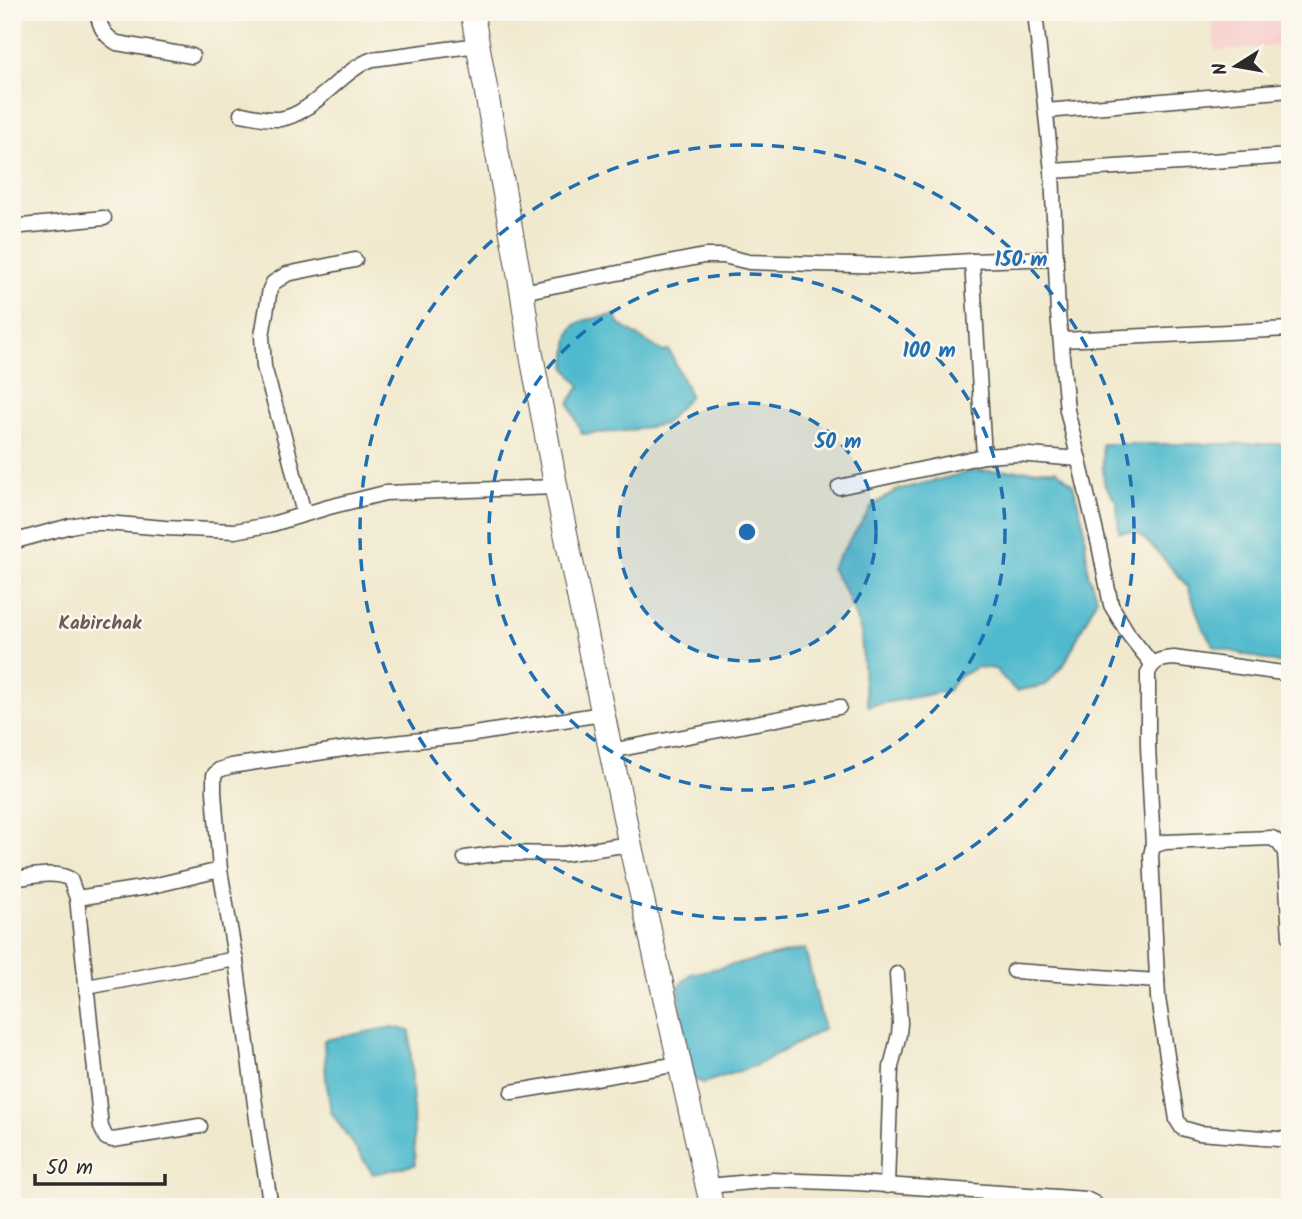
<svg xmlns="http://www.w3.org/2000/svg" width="1302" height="1219" viewBox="0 0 1302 1219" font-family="Kalam,sans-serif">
  <rect width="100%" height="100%" fill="#fbf7ec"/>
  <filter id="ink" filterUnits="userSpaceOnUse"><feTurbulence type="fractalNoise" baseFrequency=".0143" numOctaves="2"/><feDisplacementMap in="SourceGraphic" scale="14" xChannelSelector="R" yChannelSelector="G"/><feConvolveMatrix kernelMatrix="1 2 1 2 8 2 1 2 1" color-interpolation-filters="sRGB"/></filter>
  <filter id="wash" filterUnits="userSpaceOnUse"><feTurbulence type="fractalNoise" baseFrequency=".00686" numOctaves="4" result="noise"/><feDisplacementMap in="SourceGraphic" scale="28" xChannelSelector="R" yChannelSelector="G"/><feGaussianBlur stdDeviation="1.57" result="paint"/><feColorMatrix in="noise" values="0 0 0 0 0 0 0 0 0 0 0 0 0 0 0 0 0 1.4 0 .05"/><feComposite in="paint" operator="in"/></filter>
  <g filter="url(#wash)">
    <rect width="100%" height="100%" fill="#f1e9ce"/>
    <path fill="#f7d0cc" d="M1211,12H1290V45L1215,51Z"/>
    <g fill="#50bacd" stroke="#3e727c" stroke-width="2">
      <path d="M616,315L619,324L663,352L669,350L690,395L665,424L625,431L582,434L569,403L580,386L566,368C570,318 568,323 616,315Z"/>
      <path d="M1102,444H1290V666L1215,647L1203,629L1188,587L1156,550L1137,532H1119L1117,502L1104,484Z"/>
      <path d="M1056,470L1073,484L1084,526L1088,573L1097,598L1065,663L1046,685L1016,691L995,669L977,667L960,676L947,691L868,706L864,684L861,632L847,595L831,568L873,505L897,490L973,471Z"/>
      <path d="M805,949L824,1029L757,1065L704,1083L687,1077L679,1055L684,1032L679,986L691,974Z"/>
      <path d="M393,1027L410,1031L415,1165L373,1174L331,1112L326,1080L324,1040Z"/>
    </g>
  </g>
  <g filter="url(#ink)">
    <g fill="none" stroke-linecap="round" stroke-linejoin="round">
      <g stroke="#494843" stroke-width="17">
        <g id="minor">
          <path d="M97,12C100,27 104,36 117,43L192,56"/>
          <path d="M1035,12L1052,171L1058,313L1067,410L1099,545L1111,605L1129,635L1152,664"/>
          <path d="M1046,111L1290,90"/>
          <path d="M241,114C254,116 268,120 280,119C314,114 341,70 373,59L478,45"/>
          <path d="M1052,171L1290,156"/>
          <path d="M12,227L104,218"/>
          <path d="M972,261L984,456"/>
          <path d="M522,292L704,256H724L749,262L890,266L972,261L1056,258"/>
          <path d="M1062,340L1290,329"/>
          <path d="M839,487L984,456L1017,454L1079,459"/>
          <path d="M304,514L288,450L264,367L262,336L270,289L273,283L287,274L355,260"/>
          <path d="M12,542L70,526L86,523H106L165,528L235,531L269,525L329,507L385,493L556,487"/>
          <path d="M610,751L839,707"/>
          <path d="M1153,846L1148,746V673C1154,660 1160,659 1174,658L1290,674"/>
          <path d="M465,858L502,853L564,854L630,844"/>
          <path d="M12,879C31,877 53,870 70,879L77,898L101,1127L106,1138L113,1140L200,1126"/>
          <path d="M77,898L148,887L220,870"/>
          <path d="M1290,937L1285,852L1279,843L1272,838L1165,842L1153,846L1151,855L1158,998L1177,1120L1182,1128L1199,1133L1290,1140"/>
          <path d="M1014,971L1157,981"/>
          <path d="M87,987L236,959"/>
          <path d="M512,1092L679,1064"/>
          <path d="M708,1186L772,1180L857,1183L1086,1199L1094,1203L1098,1207"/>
          <path d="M887,1186L891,1067L899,1034L900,1023L897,974"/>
          <path d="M271,1207L260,1142L237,968L220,870L214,792V775L219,770L231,766L357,747L468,735L602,714"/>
        </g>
      </g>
      <g stroke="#494843" stroke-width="25">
        <path id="primary" d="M472,12L522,292L530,347L556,487L630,844L712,1207"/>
      </g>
      <use href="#minor" stroke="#fff" stroke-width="14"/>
      <use href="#primary" stroke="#fff" stroke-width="23"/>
    </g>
  </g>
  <circle cx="747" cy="532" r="129" fill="#1f6fb2" fill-opacity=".12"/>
  <g fill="none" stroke="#1f6fb2" stroke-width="3.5" stroke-dasharray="12 9">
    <circle cx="747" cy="532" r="129"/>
    <circle cx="747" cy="532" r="258"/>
    <circle cx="747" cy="532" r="387"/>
  </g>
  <g text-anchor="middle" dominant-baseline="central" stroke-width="5" stroke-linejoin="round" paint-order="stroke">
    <g font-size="19" font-weight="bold" fill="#6e5b57" stroke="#fbf7ec">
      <text x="100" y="624">Kabirchak</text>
    </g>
  </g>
  <circle cx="747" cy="532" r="10" fill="#1f6fb2" stroke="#fbf7ec" stroke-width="3.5"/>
  <g font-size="21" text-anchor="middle" font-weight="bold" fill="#1f6fb2" stroke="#fbf7ec" stroke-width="5" stroke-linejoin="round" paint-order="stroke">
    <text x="1021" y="266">150 m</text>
    <text x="929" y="357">100 m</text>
    <text x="838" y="448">50 m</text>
  </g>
  <rect width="1302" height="1219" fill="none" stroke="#fbf7ec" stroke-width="42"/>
  <g transform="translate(1236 66) rotate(259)" stroke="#fbf7ec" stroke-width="5" paint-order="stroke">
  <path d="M0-5L12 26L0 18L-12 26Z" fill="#2b2b2b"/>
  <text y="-10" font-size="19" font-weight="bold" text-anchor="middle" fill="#2b2b2b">N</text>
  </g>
  <path d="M35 1174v10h130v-10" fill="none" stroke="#2b2b2b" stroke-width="3.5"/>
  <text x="46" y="1174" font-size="21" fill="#2b2b2b" stroke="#fbf7ec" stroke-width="5" paint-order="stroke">50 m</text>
</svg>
